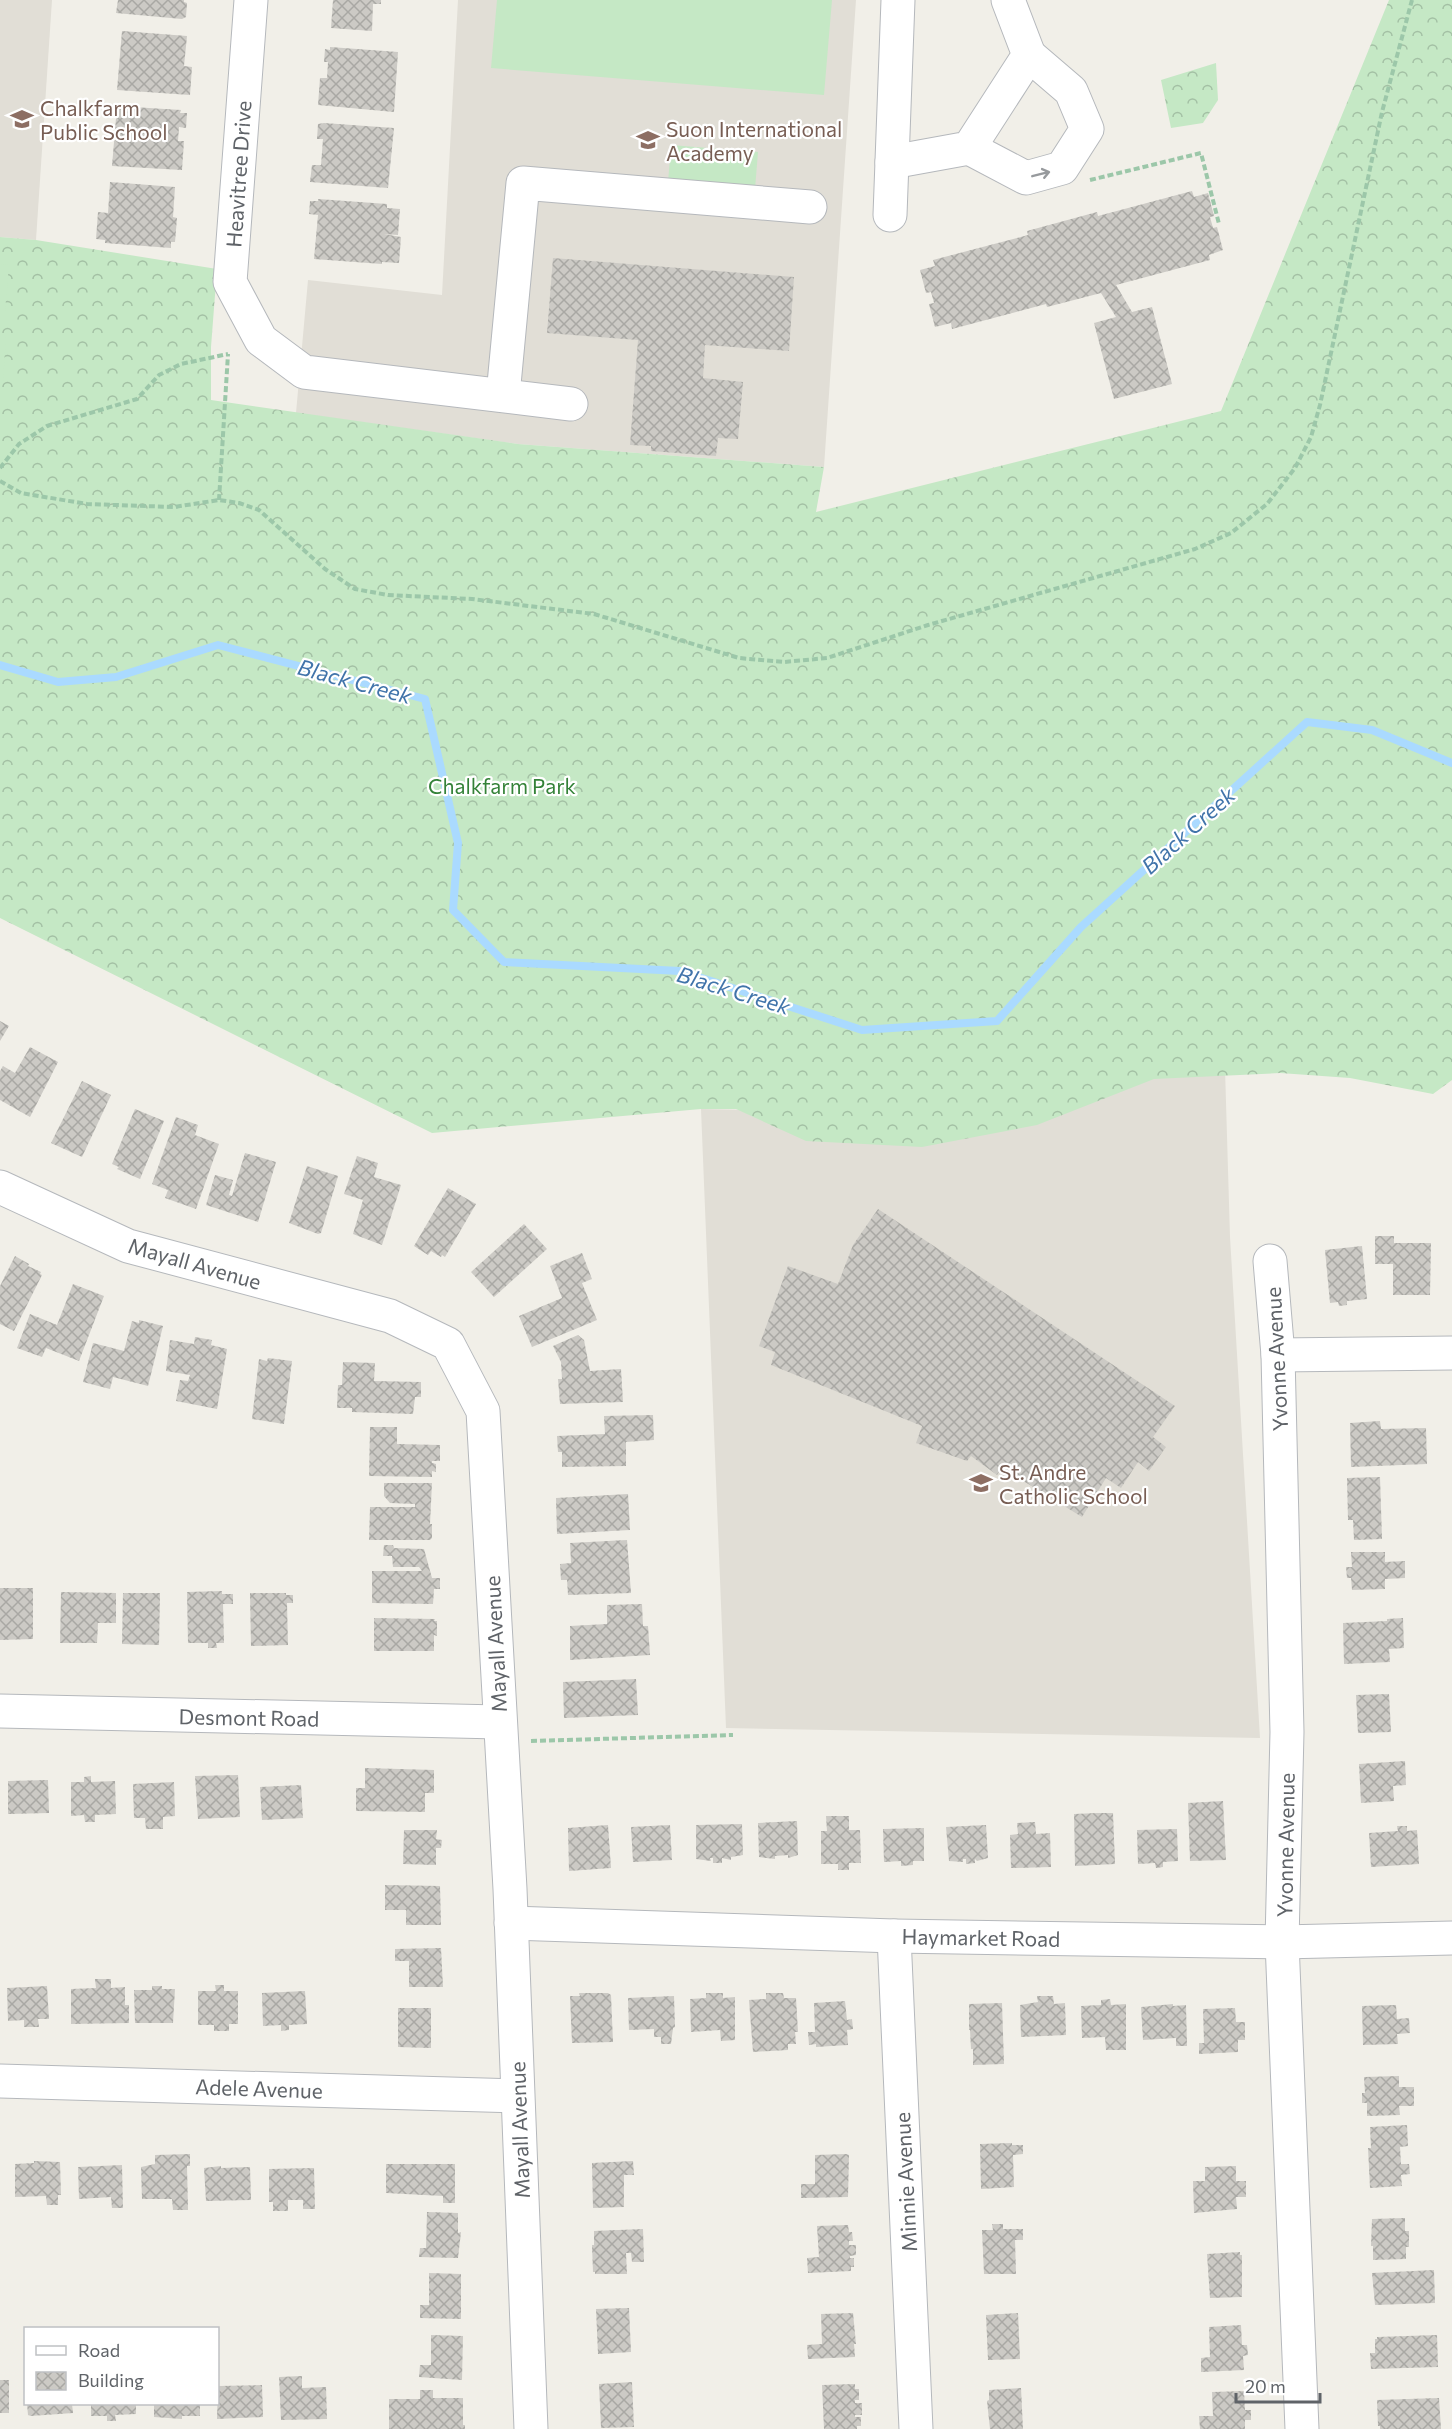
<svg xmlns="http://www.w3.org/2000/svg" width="1452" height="2429" viewBox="0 0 1452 2429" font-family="Commissioner,sans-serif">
  <defs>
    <pattern id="forest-crowns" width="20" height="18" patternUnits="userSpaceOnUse" patternTransform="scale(1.5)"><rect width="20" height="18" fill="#c5e8c5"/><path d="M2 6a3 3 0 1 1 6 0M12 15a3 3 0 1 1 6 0" fill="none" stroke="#a3c0a4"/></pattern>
    <pattern id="building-cross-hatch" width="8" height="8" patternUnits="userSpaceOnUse" patternTransform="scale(1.5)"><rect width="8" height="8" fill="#cccac5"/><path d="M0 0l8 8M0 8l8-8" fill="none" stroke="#a9a8a4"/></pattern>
  </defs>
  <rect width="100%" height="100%" fill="#f1efe8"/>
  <g fill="#e1ded6">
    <path d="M0,0H52L36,240L0,237Z"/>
    <path d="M458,0H856L824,467L518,444L296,413L308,280L442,295Z"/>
    <path d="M1224,1035L1230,1237L1260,1738L726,1728L701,1109L976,1114Z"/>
  </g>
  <g fill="url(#forest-crowns)">
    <path d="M1389,0H1452V1080L1433,1094L1350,1078L1280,1073L1154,1079L1037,1125L922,1147L806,1141L736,1109H701L432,1133L0,918V237L36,240L217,269L211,347V400L518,444L824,467L816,512L1221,411Z"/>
    <path d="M1216,63L1218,100L1203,123L1171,128L1161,80Z"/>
  </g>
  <g fill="#c5e8c5">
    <path d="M497,0H832L824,95L491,68Z"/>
    <path d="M671,145L758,152L753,214L666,208Z"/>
    <path d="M0,264L9,265L5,311H0Z"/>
    <path d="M0,335H6L3,381H0Z"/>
  </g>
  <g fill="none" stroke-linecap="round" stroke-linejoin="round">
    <path stroke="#aadaff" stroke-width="8" d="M0,665L58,682L116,677L218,645L425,699L458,843L453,910L504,962L680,971L862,1030L997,1021L1081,927L1307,722L1372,730L1452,763"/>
  </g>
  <g fill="url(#building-cross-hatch)">
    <path d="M118,0H184V2L187,3L186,17L182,19L116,13Z"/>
    <path d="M333,0H381V4H373L372,31L331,28Z"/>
    <path d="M122,31L187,36L184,66L192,67L190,95L117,90Z"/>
    <path d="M330,47L398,52L394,112L318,105L320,78H327L328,62H324L325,49L330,50Z"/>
    <path d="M117,106L181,110L180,113H187L186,128L179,127L178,141H184L182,170L112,166Z"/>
    <path d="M324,123L394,128L388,188L310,182L312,165H321L323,139H317L318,124Z"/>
    <path d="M110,182L175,187L173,217L177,218L175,242H171V248L105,243V240L96,239L98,212L108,213Z"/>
    <path d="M1192,191L1194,197L1208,193L1214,216L1210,217L1213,228L1217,227L1223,250L1209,255L1210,260L1116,285L1132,312L1152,307L1172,384L1114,399L1094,323L1116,317L1101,293L1047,307L1046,304L952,329L951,323L935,327L929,304L934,303L931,292L926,293L920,270L935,266L933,260L1028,235L1027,231L1097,212L1098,216Z"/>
    <path d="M318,199L387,204V208L400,209L398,235L384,234L401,237L399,263L382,262V264L314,259L318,215L309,214L310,201H318Z"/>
    <path d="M553,258L794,277L789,351L705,345L703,378L743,382L738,439L718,438L716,456L651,451V446L630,445L638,340L547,333Z"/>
    <path d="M0,1021L9,1026L0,1041Z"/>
    <path d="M30,1047L58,1062L30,1117L0,1100V1071L3,1066L15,1073Z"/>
    <path d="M82,1081L111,1095L82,1157L51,1143Z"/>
    <path d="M135,1109L164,1121L140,1179L117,1169L119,1167L112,1164Z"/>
    <path d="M176,1117L198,1125L195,1135L219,1144L196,1209L165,1198L168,1190L152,1184Z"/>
    <path d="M245,1153L276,1162L258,1222L206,1205L215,1175L233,1180L229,1195L232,1196Z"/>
    <path d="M357,1156L378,1163L374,1177L401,1185L382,1245L353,1234L363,1200L344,1194Z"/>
    <path d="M307,1166L338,1176L321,1233L318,1234L289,1223Z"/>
    <path d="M448,1188L476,1204L445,1257L442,1255L441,1257L431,1251L428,1255L414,1246Z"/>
    <path d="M878,1209L1175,1406L1153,1437L1166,1447L1149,1471L1138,1462L1121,1488L1106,1478L1082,1517L1002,1468L997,1475L971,1456L967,1461L916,1443L922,1426L771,1365L775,1352L759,1346L788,1266L838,1284L853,1245Z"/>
    <path d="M524,1224L547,1249L494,1297L471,1272Z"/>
    <path d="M1375,1236H1394V1243H1431L1430,1295H1393V1264H1375Z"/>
    <path d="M1362,1246L1367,1299L1347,1301V1305L1339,1306L1338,1302L1330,1303L1325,1250Z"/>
    <path d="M582,1253L592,1279L582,1283L597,1320L532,1347L519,1316L562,1298L550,1266Z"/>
    <path d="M15,1256L29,1264L28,1266L41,1272L40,1274L42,1275L14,1331L0,1324V1286Z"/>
    <path d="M73,1284L104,1296L79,1361L46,1348L42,1357L17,1348L30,1314L57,1325Z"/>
    <path d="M139,1320L163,1326L148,1386L113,1377L110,1389L83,1382L93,1343L124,1351L132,1321L139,1323Z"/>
    <path d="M578,1335L584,1340L590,1371L621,1369L623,1402L560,1404L558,1379H562L561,1362L553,1346Z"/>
    <path d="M195,1337L212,1340L211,1345L227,1349L217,1409L176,1401L180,1380L188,1381L190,1375L166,1371L170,1340L194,1344Z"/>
    <path d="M268,1358L292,1361L284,1424L252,1419L259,1359L267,1361Z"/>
    <path d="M343,1362L375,1363L374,1381L421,1382V1397H415L413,1414L352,1412V1408H337L338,1385H342Z"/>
    <path d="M653,1415L654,1440L626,1442V1466L562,1467V1452H558L557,1436L605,1434L604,1416Z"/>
    <path d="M1380,1421L1381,1429L1426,1428L1427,1464L1351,1467L1350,1423Z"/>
    <path d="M370,1427H397V1444L440,1445V1461H432V1463L436,1464V1472L432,1471V1477L369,1476Z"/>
    <path d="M1380,1477L1382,1539L1354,1540L1353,1520H1348L1347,1478Z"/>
    <path d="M384,1483H432L430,1524H432V1538L430,1540H369L370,1507H415V1504L390,1503L384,1496Z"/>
    <path d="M628,1494L630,1530L557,1534L556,1498Z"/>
    <path d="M627,1540L631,1593L568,1595L567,1580H561L560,1564L571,1563L570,1543Z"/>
    <path d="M384,1545H393L394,1548L424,1549L432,1578H440V1589H434L433,1604L372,1603V1571H422L419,1567H393L392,1556H383Z"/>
    <path d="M1351,1552H1385V1562L1405,1561V1578L1385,1579V1589L1352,1590L1351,1578H1347L1346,1567H1352Z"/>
    <path d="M0,1588H33V1639L0,1640Z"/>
    <path d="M222,1591V1594H233V1604H223L224,1643H216L217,1648H208V1643H188L187,1592Z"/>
    <path d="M61,1592L116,1593V1623H98L97,1643H60Z"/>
    <path d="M123,1593H160L159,1645L122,1644Z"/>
    <path d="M250,1593H286V1595H293V1603H287L288,1645L251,1646Z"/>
    <path d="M642,1604L643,1626H648L650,1655L570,1660V1626L607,1624V1605Z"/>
    <path d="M374,1618L435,1619L434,1621H437V1636L434,1635V1651H374Z"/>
    <path d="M1403,1618L1404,1648L1389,1649L1390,1662L1344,1664L1343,1623L1387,1621V1619Z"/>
    <path d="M636,1679L638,1715L564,1718L563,1682Z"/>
    <path d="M1389,1694L1391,1732L1358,1733L1356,1695Z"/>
    <path d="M1405,1761L1406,1785L1393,1786L1394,1801L1361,1803L1359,1764Z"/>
    <path d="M365,1768L434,1770V1793H425V1812L356,1811V1788H365Z"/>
    <path d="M238,1775L240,1817L198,1819L195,1776Z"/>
    <path d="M91,1776V1782L115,1781L116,1814L95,1815V1822H85L84,1815L71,1816V1782H84V1777Z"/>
    <path d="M48,1780L49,1813L8,1814V1781Z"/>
    <path d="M174,1782L175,1816L163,1817V1829H146L145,1818H134L133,1784Z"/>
    <path d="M301,1785L303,1818L262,1820L260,1787Z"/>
    <path d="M1223,1801L1226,1860L1190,1861L1188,1803Z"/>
    <path d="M1097,1813H1113L1115,1864L1075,1866L1074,1814Z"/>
    <path d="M826,1816H849V1830H860L861,1863H849V1870H838V1864H821V1831H827Z"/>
    <path d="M797,1821L798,1855L788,1858V1855L775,1856V1859L759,1857L758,1823Z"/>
    <path d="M1035,1822L1036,1834L1050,1833L1051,1867L1011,1868L1010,1835L1018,1834L1017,1823Z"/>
    <path d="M742,1824L743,1855L731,1857V1860L722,1858V1863H713V1858H710L711,1861L696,1859V1825Z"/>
    <path d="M608,1825L611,1868L569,1871L568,1828Z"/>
    <path d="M670,1825L672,1860L633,1862L631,1827Z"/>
    <path d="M986,1825L988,1858L977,1861L975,1859V1863L966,1864V1859H963V1862L949,1861L946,1827Z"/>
    <path d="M1397,1826H1407V1831L1417,1830L1419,1864L1371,1867L1369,1833L1398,1831Z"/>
    <path d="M924,1828V1861H913V1865L901,1866V1861L884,1862L883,1829Z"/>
    <path d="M1177,1829L1178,1861L1163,1862V1867L1156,1868L1155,1863L1138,1864L1137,1830Z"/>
    <path d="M404,1830H437L436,1839L442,1840L441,1848H436V1865L403,1864Z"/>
    <path d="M385,1885L440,1886L441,1925H406V1910H385Z"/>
    <path d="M441,1948L443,1987H409V1961H395V1949Z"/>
    <path d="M95,1979H111V1988L125,1987V2005H129V2023L71,2024V1989L96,1988Z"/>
    <path d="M215,1985H224V1991H238V2024H229V2031H214V2025H198V1991H216Z"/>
    <path d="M47,1986L49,2019H38L39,2027H24V2020L8,2021L7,1988Z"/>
    <path d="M152,1986H162V1989H175L173,2023H135L134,1990H152Z"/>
    <path d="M305,1991L307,2024L289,2025V2030L281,2031V2025L263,2026L262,1993Z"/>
    <path d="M579,1993H608L611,1995L613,2042L572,2043L570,1996H580Z"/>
    <path d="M706,1993H723V1998L735,1997V2040L721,2041L720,2030L691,2032L690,1999L706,1998Z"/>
    <path d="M766,1993H783L784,1998H796L798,2032H795L796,2044H788V2050L753,2052L749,2000L766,1999Z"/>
    <path d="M674,1996L675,2027L673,2028L671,2044H661V2037H654V2029L629,2030L628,1998Z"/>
    <path d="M1037,1996H1053L1054,2004L1065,2003L1066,2035L1021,2037L1020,2005L1038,2002Z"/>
    <path d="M1110,1999L1111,2005L1126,2004V2050H1106L1105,2037L1082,2038L1081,2006L1101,2005V2000Z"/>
    <path d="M845,2001L847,2020L852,2019L853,2029L847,2030L848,2045L816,2047V2044L809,2045L808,2032H815L814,2003Z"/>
    <path d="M1002,2003L1004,2064L973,2065V2049H971L970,2030H969V2004Z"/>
    <path d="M1173,2004V2006L1186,2005L1187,2046H1176V2038L1143,2040L1141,2007Z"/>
    <path d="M1396,2005L1397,2019L1409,2018L1410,2033L1397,2034L1398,2044L1363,2045L1362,2006Z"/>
    <path d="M398,2008H431V2048L398,2047Z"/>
    <path d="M1235,2008L1236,2022H1245V2040H1238V2052L1199,2054V2043H1204L1203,2009Z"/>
    <path d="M1399,2076V2087H1414V2106H1399L1400,2115L1367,2116V2103H1362V2093H1365L1364,2077Z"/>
    <path d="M1407,2125L1408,2146L1400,2147L1401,2164H1409L1410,2174L1401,2175L1402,2186L1370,2188L1368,2148H1371L1370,2127Z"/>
    <path d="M1012,2143V2145H1023V2154L1013,2155L1014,2187L981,2189L980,2144Z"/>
    <path d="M190,2154V2166H187L188,2210H173L172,2199H142L141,2167L155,2164V2155Z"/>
    <path d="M846,2154L849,2155L848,2197L801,2198V2184H815V2155Z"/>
    <path d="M34,2161L60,2162L61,2195H58V2205H47L46,2196L15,2197V2164L34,2163Z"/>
    <path d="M633,2161L634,2175H624V2207L593,2208L592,2163Z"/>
    <path d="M386,2164H455V2203H443V2196L386,2193Z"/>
    <path d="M122,2165L123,2208H112L111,2197L79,2199L78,2167Z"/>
    <path d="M221,2166V2168L250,2167L251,2200L206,2201L204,2168Z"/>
    <path d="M1236,2166V2181H1246V2197H1236L1237,2209L1194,2213L1193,2181H1205V2167Z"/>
    <path d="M314,2168L315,2209H303V2200H288V2211H273V2202H269V2169Z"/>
    <path d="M427,2212L458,2213V2233L461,2232L458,2258L419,2257L420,2248H426Z"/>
    <path d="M1405,2218V2231H1409V2247H1406V2259L1373,2260V2246H1371L1372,2219Z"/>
    <path d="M992,2224H1003V2229H1023V2240H1015L1016,2274H984L982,2230H993Z"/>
    <path d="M848,2225L849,2232H852L853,2241H849V2245H856V2255L850,2256V2258H854V2267H851V2271L808,2273L807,2258L819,2257L817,2226Z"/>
    <path d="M643,2229L644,2262H632L631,2253H626L627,2274H595V2272H593L592,2245H594V2231Z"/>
    <path d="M1240,2252V2255H1242V2297L1210,2298L1207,2254Z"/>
    <path d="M1434,2270L1435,2303L1375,2305L1372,2273Z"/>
    <path d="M429,2273L461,2274V2319L420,2318V2305H429Z"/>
    <path d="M629,2308L631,2352L598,2354L596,2309Z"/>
    <path d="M853,2313L856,2344H854L855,2357L808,2359L807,2345L822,2344L821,2314Z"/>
    <path d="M1018,2313L1020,2359L988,2360L986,2315Z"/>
    <path d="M1241,2325L1242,2345H1247L1248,2355L1243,2356L1244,2370L1201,2372V2358L1210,2357L1209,2327Z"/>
    <path d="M431,2335L463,2336L462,2380L419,2377L420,2365H431Z"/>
    <path d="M1437,2335L1438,2367L1371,2369L1370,2353H1375V2339H1377V2337Z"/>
    <path d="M302,2376V2388L326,2387L327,2419L281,2420L279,2377Z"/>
    <rect x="0" y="2380" width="9" height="33"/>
    <path d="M632,2382L634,2427L601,2428L599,2384Z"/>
    <path d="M855,2384V2389H859V2400H855V2403H862V2415H855V2417H861V2426H857V2429H824L822,2385Z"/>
    <path d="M262,2385L263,2417L217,2419L218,2386Z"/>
    <path d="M1021,2388L1023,2429H990L987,2401L989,2400V2390Z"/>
    <path d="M420,2390H433V2398H463V2425H465V2429H389V2399H420Z"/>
    <path d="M1244,2391L1245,2410H1251V2420H1245V2429H1200L1199,2416H1213L1212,2392Z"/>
    <path d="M1439,2398L1441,2429H1380V2426H1378L1377,2400Z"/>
    <path d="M27,2404H72L73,2413L31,2416L28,2415Z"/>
    <path d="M91,2404H136V2414L115,2415L116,2421H107V2416H91Z"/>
    <path d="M154,2404H200V2416H182V2419L154,2417Z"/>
  </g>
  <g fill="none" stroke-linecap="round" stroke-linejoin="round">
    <g stroke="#b5b8bc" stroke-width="35">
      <g id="minor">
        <path d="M251,0L230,282L261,340L304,372L571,404"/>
        <path d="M969,148L1026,178L1062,168L1087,129L1071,91L1029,55"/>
        <path d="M892,162L969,148L1029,55L1008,0"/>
        <path d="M890,215L898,0"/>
        <path d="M503,395L523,183L810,207"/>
        <path d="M0,1187L128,1246L390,1316L448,1344L483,1411L510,1889L531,2429"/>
        <path d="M1270,1261L1278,1355L1287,1732L1282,1942L1302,2429"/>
        <path d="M1278,1355L1452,1353"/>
        <path d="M0,1711L499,1722"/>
        <path d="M511,1923L894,1936L1282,1942L1452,1938"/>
        <path d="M894,1936L916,2429"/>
        <path d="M0,2081L517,2096"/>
      </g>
    </g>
    <g stroke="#9cc7a9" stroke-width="4" stroke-dasharray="6 3" stroke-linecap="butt">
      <path d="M1090,180L1201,153L1219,224"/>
      <path d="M0,468L19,444L47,426L137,399L159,375L181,364L228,354"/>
      <path d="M0,481L21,493L87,504L174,507L219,500L239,503L259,510L325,569L355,589L388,595L472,599L594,614L739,658L784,662L827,658L928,625L1195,549L1231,533L1267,504L1295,468L1311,437L1320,405L1382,112L1412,0"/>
      <path d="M219,500L228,354"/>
      <path d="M531,1741L733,1735"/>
    </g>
    <use href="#minor" stroke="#fff" stroke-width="33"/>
  </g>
  <defs><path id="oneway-shaft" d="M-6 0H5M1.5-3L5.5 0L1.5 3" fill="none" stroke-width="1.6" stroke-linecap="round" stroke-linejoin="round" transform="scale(1.5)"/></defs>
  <use stroke="#979a9d" href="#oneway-shaft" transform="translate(1041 174) rotate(-14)"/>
  <defs>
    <g id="school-bare" transform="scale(1.8)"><path d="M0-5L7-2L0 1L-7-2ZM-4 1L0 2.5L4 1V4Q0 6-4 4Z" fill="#8d6e63" stroke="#fff" stroke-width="2.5" paint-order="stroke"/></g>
  </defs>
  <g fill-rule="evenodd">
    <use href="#school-bare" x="22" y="119"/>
    <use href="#school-bare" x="648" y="140"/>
    <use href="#school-bare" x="981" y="1483"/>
  </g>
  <g text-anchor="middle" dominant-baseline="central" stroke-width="4.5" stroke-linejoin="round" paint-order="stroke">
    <g font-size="21" fill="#785e54" stroke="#fff" text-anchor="start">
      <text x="40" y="107">Chalkfarm<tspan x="40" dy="24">Public School</tspan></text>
      <text x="666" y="128">Suon International<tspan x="666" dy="24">Academy</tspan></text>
      <text x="999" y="1471">St. Andre<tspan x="999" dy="24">Catholic School</tspan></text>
    </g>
    <g font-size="21" fill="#5f6368" stroke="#fff">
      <text transform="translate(238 174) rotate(-86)">Heavitree Drive</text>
      <text transform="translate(195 1263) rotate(16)">Mayall Avenue</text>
      <text transform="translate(1276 1359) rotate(-93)">Yvonne Avenue</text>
      <text transform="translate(495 1644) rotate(-93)">Mayall Avenue</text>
      <text transform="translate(249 1717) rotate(1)">Desmont Road</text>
      <text transform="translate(1285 1845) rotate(-89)">Yvonne Avenue</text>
      <text transform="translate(981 1937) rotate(1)">Haymarket Road</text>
      <text transform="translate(259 2088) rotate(2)">Adele Avenue</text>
      <text transform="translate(519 2130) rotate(-92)">Mayall Avenue</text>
      <text transform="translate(905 2182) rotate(-93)">Minnie Avenue</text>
    </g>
    <g font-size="21" fill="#348238" stroke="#fff">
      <text x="502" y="785">Chalkfarm Park</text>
    </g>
    <g font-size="22" font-style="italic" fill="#4174aa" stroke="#fff">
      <text transform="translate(355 681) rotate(15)">Black Creek</text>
      <text transform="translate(1188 830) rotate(-42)">Black Creek</text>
      <text transform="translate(734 990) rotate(17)">Black Creek</text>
    </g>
  </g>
  <rect x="24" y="2327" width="195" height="78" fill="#ffffff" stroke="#bfc1c3" stroke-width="1.5"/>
  <rect x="36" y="2346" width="30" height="9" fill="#ffffff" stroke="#bfc1c3" stroke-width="1.5"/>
  <text x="78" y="2357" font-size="18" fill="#5f6368">Road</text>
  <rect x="36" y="2372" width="30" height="18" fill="url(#building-cross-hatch)" stroke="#bfc1c3" stroke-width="1.5"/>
  <text x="78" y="2387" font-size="18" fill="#5f6368">Building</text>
  <path d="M1236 2393v9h84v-9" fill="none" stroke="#5f6368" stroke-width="3"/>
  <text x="1245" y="2393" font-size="18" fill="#5f6368" stroke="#ffffff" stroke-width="4.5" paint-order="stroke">20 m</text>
</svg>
